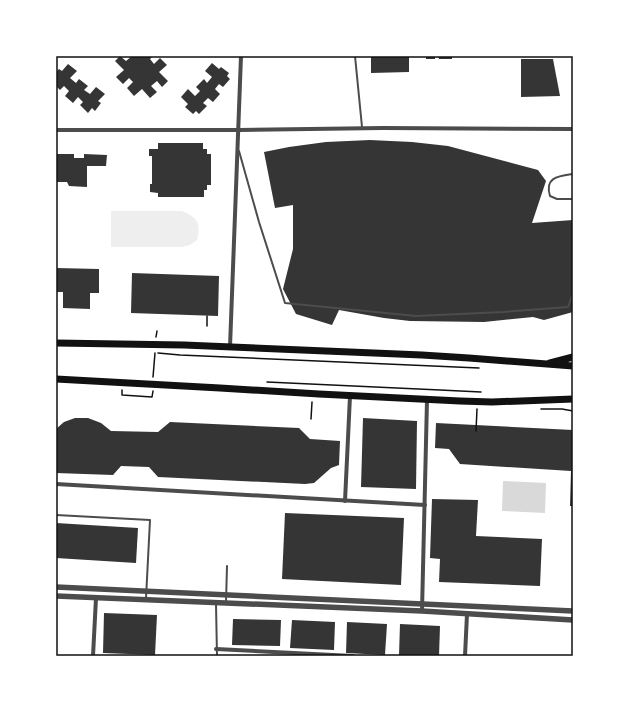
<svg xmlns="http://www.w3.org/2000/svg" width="629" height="712" viewBox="0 0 629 712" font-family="Ubuntu,sans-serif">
  <rect width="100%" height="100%" fill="#fff"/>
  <path fill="#eee" d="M111,211H182C198,218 201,223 197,240L190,245L182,247H111Z"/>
  <path fill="#d9d9d9" d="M503,481L546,483L545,513L502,511Z"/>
  <g fill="#353535">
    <path d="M120,56L126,61L132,56H153L150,59L154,64L160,58L167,65L159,72L168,81L162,87L157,81L151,86L157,92L150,98L142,89L134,96L127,88L133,82L129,78L123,84L116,77L124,70L115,61Z"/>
    <rect x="426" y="56" width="9" height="3"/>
    <path d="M438,56H452V59H439Z"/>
    <path d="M371,57H409V72L371,73Z"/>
    <path d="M521,59H553L560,96L521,97Z"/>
    <path d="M212,63L219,69L221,67L229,73L227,76L230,79L223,87L219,84L215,89L220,94L213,102L208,98L203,103L207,106L199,114L196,111L193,114L185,107L188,104L181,97L188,89L195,96L200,91L196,87L204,79L207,83L212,77L205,71Z"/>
    <path d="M68,64L77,71L70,78L76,83L79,79L88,86L84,90L90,94L96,87L105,94L98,101L101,103L95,111L92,108L88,113L80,105L83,102L78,97L73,103L65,96L69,91L64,86L60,90L56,86V72L59,69L62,71Z"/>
    <path d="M370,140L412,142L448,146L538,170L546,181L532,223L573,220V312L544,320L533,317L484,322L410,321L384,318L339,310L332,325L296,314L283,289L293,249V205L275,208L264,152L289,147L326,142Z"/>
    <path d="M158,143H203V149H207V154H211V185H207V190H204V197H158V193L150,192V184H152V156H149V149H158Z"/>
    <path d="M56,154H74V158H84V154L107,155L106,166H87V187L69,186L67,182H56Z"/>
    <path d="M56,268L99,269V293H90V309L63,308V292H56Z"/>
    <path d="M132,273L219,276L218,316L131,313Z"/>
    <path d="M75,418H88L101,423L111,431L158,432L170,422L299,428L310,439L340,441L339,465L331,468L314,483L305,484L158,477L149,467L121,466L113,475L56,473V429L64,422Z"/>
    <path d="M363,418L417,421L416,489L361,487Z"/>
    <path d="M436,423L573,430V506H570L571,471L460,464L449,449L435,448Z"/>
    <path d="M432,499L478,500L476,536L542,539L540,586L439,582L440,559L430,558Z"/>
    <path d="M285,513L404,518L401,585L282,579Z"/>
    <path d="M56,523L138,528L136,563L56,558Z"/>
    <path d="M104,613L157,615L155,655L103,653Z"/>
    <path d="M233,619L281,620L280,646L232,645Z"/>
    <path d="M292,620L335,622L334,650L290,648Z"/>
    <path d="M347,622L387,624L385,655L346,653Z"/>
    <path d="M400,624L440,626L439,656L399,655Z"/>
  </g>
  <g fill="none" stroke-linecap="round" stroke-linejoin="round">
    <g stroke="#111" stroke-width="1.5">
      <path d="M207,326V316"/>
      <path d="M156,337L157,331"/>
      <path d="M158,353L180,355L479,368"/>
      <path d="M153,377L155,353"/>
      <path d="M267,382L440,390L481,392"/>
      <path d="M122,390V395L152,397L153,391"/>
      <path d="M541,409H562L573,411"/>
      <path d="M311,419L312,402"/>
      <path d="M476,431L477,409"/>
    </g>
    <g stroke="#4c4c4c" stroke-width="2">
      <path d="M355,56L362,127"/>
      <path d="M239,151L259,222L285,303L416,316L503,312L568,307L573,293"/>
      <path d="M573,174C559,176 544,177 550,196L557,199H573"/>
      <path d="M56,515L150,520L146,598"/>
      <path d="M226,602L227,566"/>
      <path d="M216,604L217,656"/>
    </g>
    <g stroke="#4c4c4c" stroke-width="4">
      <path d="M56,130H238L383,128L573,129"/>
      <path d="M230,347L241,56"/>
      <path d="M56,484L425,505"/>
      <path d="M345,501L350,396"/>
      <path d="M422,611L427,400"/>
      <path d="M216,649L353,656"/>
      <path d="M93,656L96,598"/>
      <path d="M465,656L467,614"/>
    </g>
    <g stroke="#4c4c4c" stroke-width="5.5">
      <path d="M56,587L573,611"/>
      <path d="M56,596L422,611L573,620"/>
    </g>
    <g stroke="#111" stroke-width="7">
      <path d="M56,343L184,345L422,355L469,358L573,366"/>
      <path d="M550,363L573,357"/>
      <path d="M56,379L220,388L319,394L460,401L492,402L573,399"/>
    </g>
  </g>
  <rect width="629" height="712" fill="none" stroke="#ffffff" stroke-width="114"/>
  <rect x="57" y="57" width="515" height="598" fill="none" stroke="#111" stroke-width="1.5"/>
</svg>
